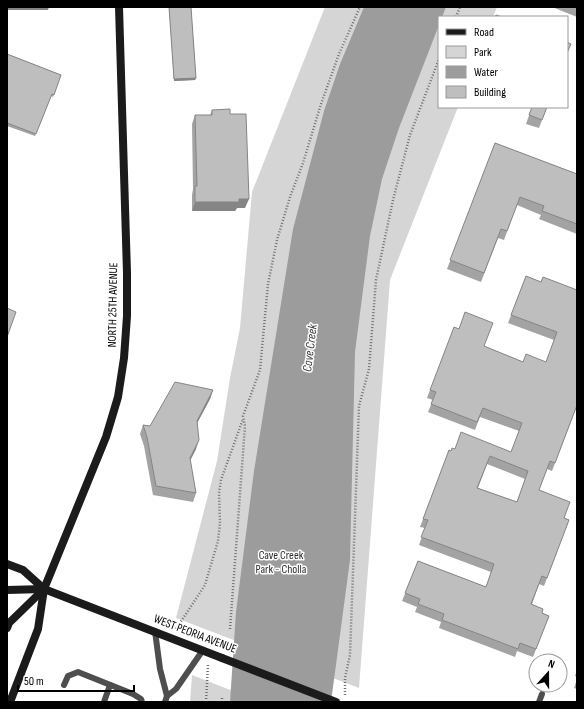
<svg xmlns="http://www.w3.org/2000/svg" width="584" height="709" viewBox="0 0 584 709" font-family="'Sofia Sans Condensed',sans-serif">
  <rect width="100%" height="100%" fill="#fff"/>
  <g fill="#d5d5d5">
    <path d="M325,7H497L493,17H439V107H458L390,280L359,688L176,618L217,461L230,378L240,328L252,192Z"/>
    <path d="M192,675L261,702H190Z"/>
  </g>
  <path fill="#9c9c9c" d="M364,7H446L442,17H439V25L399,128L382,179L370,236L355,352L350,560L331,702H230L236,612L254,471L293,229L324,111L340,64Z"/>
  <g fill="none" stroke-linecap="round" stroke-linejoin="round">
    <g stroke="#707070" stroke-width="2.5" stroke-dasharray="1 2" stroke-linecap="butt">
      <path d="M456,17L460,7"/>
      <path d="M176,629L205,585L218,541L220,523L219,493L221,480L243,419"/>
      <path d="M230,629L245,426L243,416L260,370L268,284L277,240L290,197L303,163L321,104L339,54L360,7"/>
      <path d="M345,695V678L350,655L359,406L369,369L376,280L393,200L410,135L439,59"/>
      <path d="M206,702L208,665"/>
      <path d="M222,702V698"/>
    </g>
    <g stroke="#4e4e4e" stroke-width="6">
      <path d="M155,631L160,669L167,696"/>
      <path d="M64,685L68,676L78,672L133,694L141,699L142,702"/>
      <path d="M104,702L110,685"/>
      <path d="M165,702L167,696L176,689L203,650"/>
      <path d="M539,702L542,694"/>
    </g>
    <g stroke="#1b1b1b" stroke-width="8">
      <path d="M7,564L23,570L44,589L222,658"/>
      <path d="M7,590L44,589"/>
      <path d="M7,628L9,623L44,589"/>
      <path d="M10,702L38,629L44,589L106,437L118,397L124,358L127,316V273L119,7"/>
    </g>
    <path stroke="#1b1b1b" stroke-width="8" d="M222,658L336,702"/>
  </g>
  <g fill="#a3a3a3" fill-rule="evenodd">
    <path d="M169,7H191L196,78L195,80L174,81Z"/>
    <path d="M552,7H577V17Z"/>
    <path d="M7,54L61,75L53,97L51,96L35,136L7,126Z"/>
    <path d="M532,107H547L539,128L526,124Z"/>
    <path d="M212,110L230,114L245,208H237L235,211H192V195L193,189L192,124L195,115H210Z"/>
    <path d="M495,143L577,174V234L539,219L541,215L517,205L504,240L498,238L481,282L447,269Z"/>
    <path d="M526,276L541,282L543,277L577,406L552,471L547,469L539,490L565,518L569,520L544,586L539,584L532,604L542,613L549,616L533,657L517,651L515,657L439,628L441,622L415,612L417,607L402,601L418,561L486,587L491,572L419,545L425,528L420,527L449,450L451,451L455,449L511,452L519,431L480,417L475,430L428,412L433,400L427,398L430,390L484,346L523,362H546L554,340L508,323ZM487,464L525,479L517,502L478,488Z"/>
    <path d="M213,390L210,399L197,423L196,449L190,460L196,493L193,502L153,495L144,446L140,434L143,425L150,426Z"/>
    <path d="M577,670V677L575,676Z"/>
    <path d="M577,679V689L574,688Z"/>
  </g>
  <g fill="#858585">
    <path d="M7,7H49L48,10H7Z"/>
    <path d="M196,78L195,80L174,81V79Z"/>
    <path d="M239,199H249L245,208H237L235,211H192L195,202Z"/>
    <path d="M213,390L210,399L194,429L197,421Z"/>
    <path d="M199,440L196,449L187,467L190,458Z"/>
  </g>
  <g fill="#bebebe" stroke="#858585" fill-rule="evenodd">
    <path d="M169,7H191L196,78L174,79Z"/>
    <path d="M496,15L502,17H495Z"/>
    <path d="M567,42L571,44L567,53Z"/>
    <path d="M7,54L61,75L54,95L52,94L36,134L7,123Z"/>
    <path d="M532,107H547L542,120L529,115Z"/>
    <path d="M230,109V114H246L249,199H239V202H195V186H197L195,115H212V110Z"/>
    <path d="M495,143L577,174V224L542,211L544,206L520,197L507,231L501,229L484,273L450,260Z"/>
    <path d="M526,276L541,282L543,277L577,290V405L555,463L550,461L539,490L570,502L564,518L569,520L547,578L542,576L531,604L543,609L542,613L549,616L536,649L520,643L518,649L442,620L444,614L418,604L420,599L405,593L418,561L486,587L494,564L421,537L428,520L423,519L449,450L451,451L452,448L455,449L461,432L511,452L522,423L483,408L477,422L431,404L436,392L430,390L454,327L459,329L465,312L493,323L484,346L523,362L526,354L546,362L557,332L511,315ZM490,456L528,471L517,502L477,488Z"/>
    <path d="M7,308L16,312L7,337Z"/>
    <path d="M175,382L213,390L197,421L199,440L190,458L196,493L156,486L147,437L143,425L150,426Z"/>
  </g>
  <g text-anchor="middle" dominant-baseline="central" stroke-width="3" stroke-linejoin="round" paint-order="stroke">
    <g font-size="12" fill="#000" stroke="#fff">
      <text transform="translate(113 305) rotate(-89)">NORTH 25TH AVENUE</text>
      <text transform="translate(195 634) rotate(21)">WEST PEORIA AVENUE</text>
    </g>
    <g font-size="12" fill="#2c2c2c" stroke="#fff">
      <text x="281" y="555">Cave Creek<tspan x="281" dy="14">Park - Cholla</tspan></text>
    </g>
    <g font-size="13" font-style="italic" fill="#3d3d3d" stroke="#fff">
      <text transform="translate(310 348) rotate(-83)">Cave Creek</text>
    </g>
  </g>
  <rect width="584" height="709" fill="none" stroke="#000000" stroke-width="16"/>
  <rect x="438" y="16" width="130" height="92" fill="#ffffff" stroke="#999999"/>
  <rect x="446" y="29" width="20" height="6" fill="#1b1b1b" stroke="#999999"/>
  <text x="474" y="36" font-size="12" fill="#000000">Road</text>
  <rect x="446" y="46" width="20" height="12" fill="#d5d5d5" stroke="#999999"/>
  <text x="474" y="56" font-size="12" fill="#000000">Park</text>
  <rect x="446" y="66" width="20" height="12" fill="#9c9c9c" stroke="#999999"/>
  <text x="474" y="76" font-size="12" fill="#000000">Water</text>
  <rect x="446" y="86" width="20" height="12" fill="#bebebe" stroke="#999999"/>
  <text x="474" y="96" font-size="12" fill="#000000">Building</text>
  <g transform="translate(548 673) rotate(21)"><circle r="19" fill="#ffffff" stroke="#999999"/>
  <path d="M0-3L7 15L0 10L-7 15Z" fill="#000000"/>
  <text y="-6" font-size="11" font-weight="bold" text-anchor="middle" fill="#000000">N</text>
  </g>
  <path d="M18 685v6h116v-6" fill="none" stroke="#000000" stroke-width="2"/>
  <text x="24" y="685" font-size="12" fill="#000000" stroke="#ffffff" stroke-width="3" paint-order="stroke">50 m</text>
</svg>
